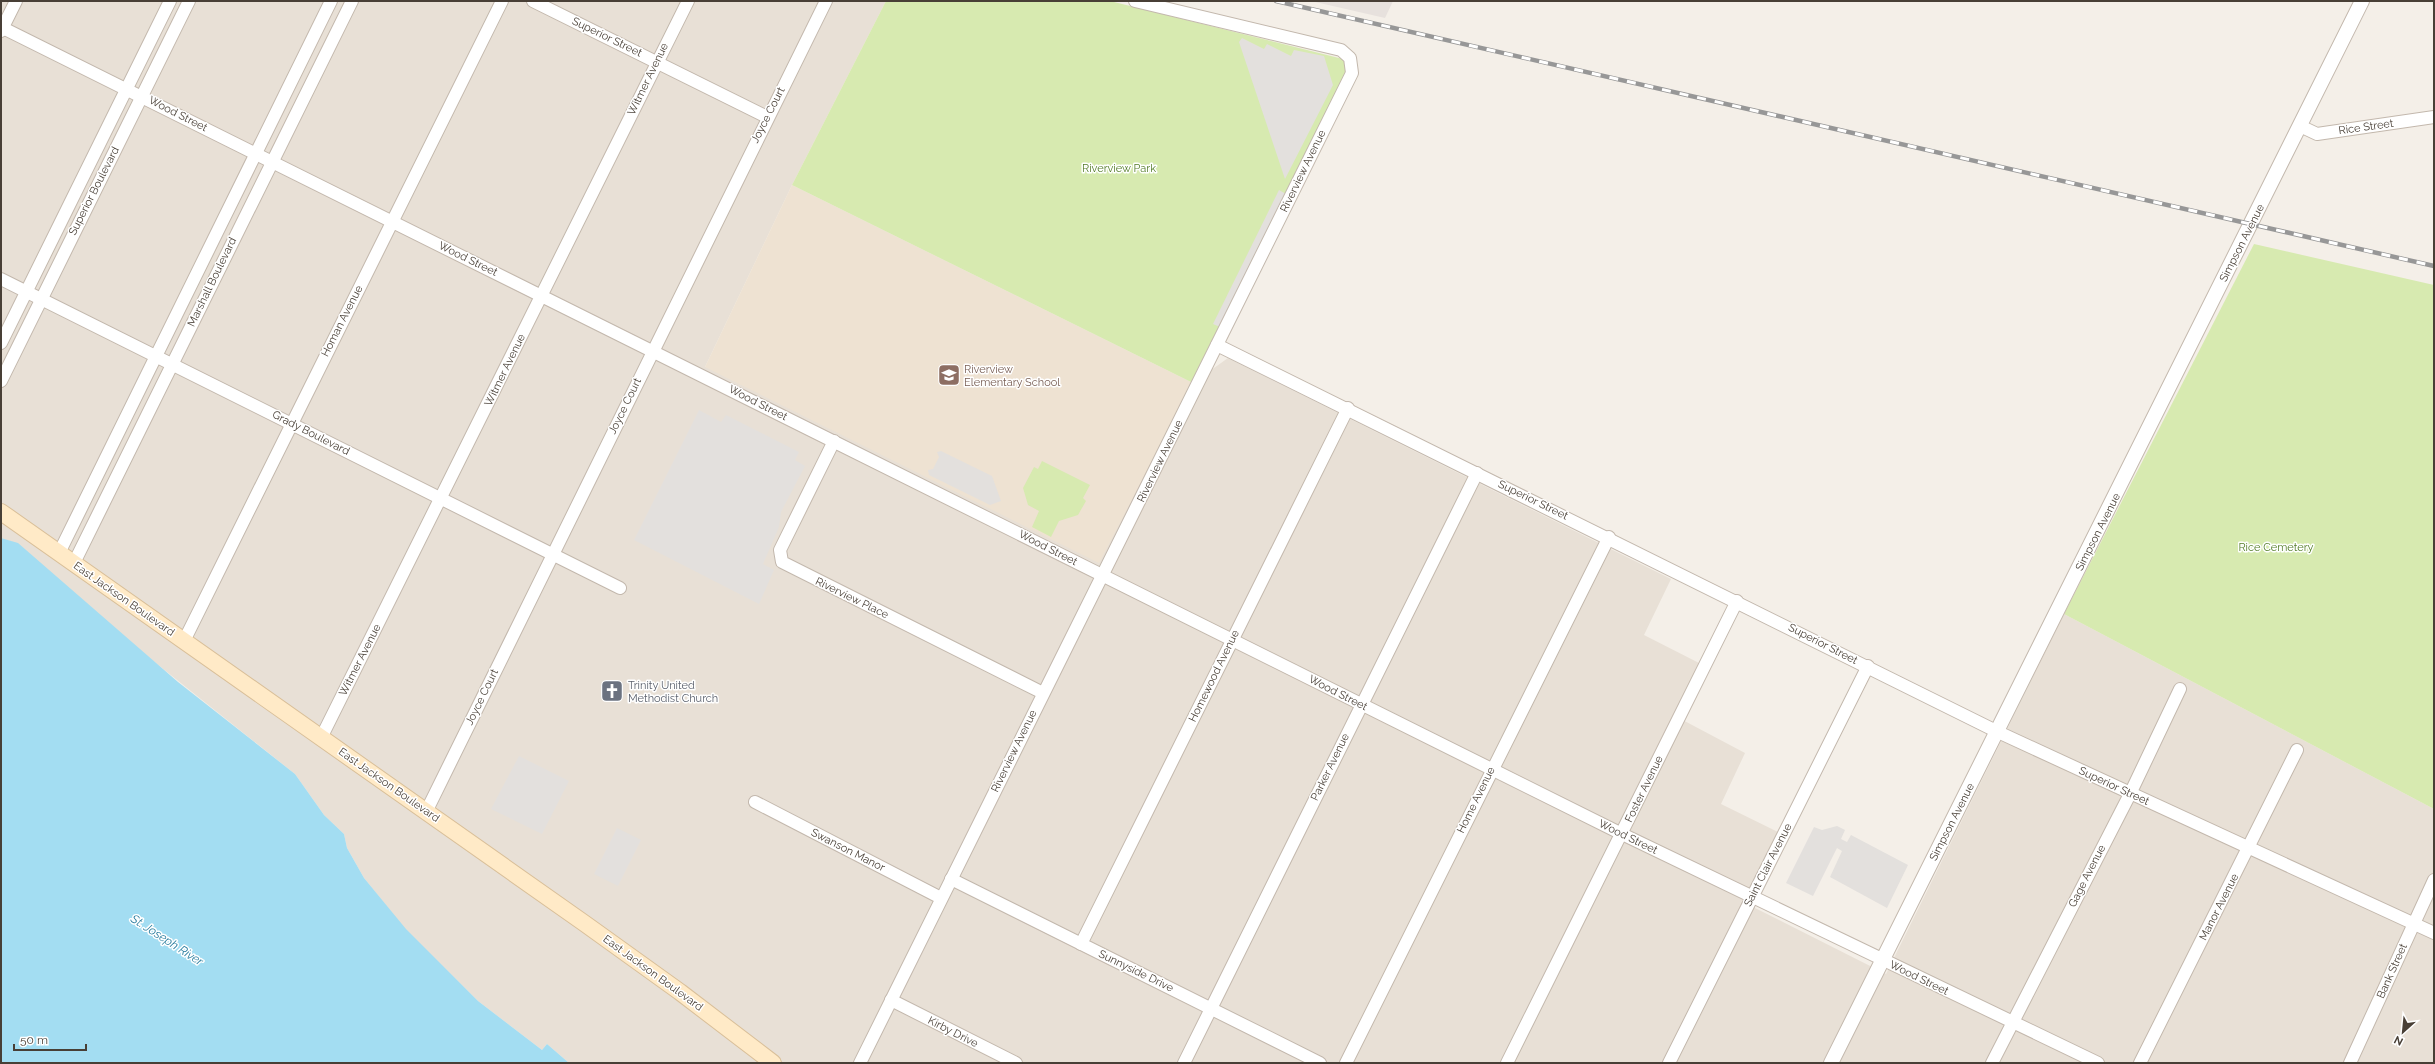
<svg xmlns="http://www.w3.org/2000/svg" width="2435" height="1064" viewBox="0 0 2435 1064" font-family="Raleway,sans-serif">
  <rect width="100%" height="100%" fill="#f4efe8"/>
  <path fill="#e8e0d6" d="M1,1H886L792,185L705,367L1193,383L1228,358L1671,579L1644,635L1701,664L1677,717L1745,753L1721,804L1780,833L1745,903L1886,974L2064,614L2434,809V1063H569L547,1044L542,1050L478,1001L406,930L364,878L347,848L344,834L324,815L295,774L152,660L18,544L1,538Z"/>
  <path fill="#e7e1dd" d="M1311,1H1393L1385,18Z"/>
  <path fill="#eee2d2" d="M792,185L1193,383L1099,563L705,367Z"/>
  <g fill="#d7eab0">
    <path d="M886,1H1110L1343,59L1347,67L1345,74L1193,383L792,185Z"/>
    <path d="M2254,244L2434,285V809L2064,614Z"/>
    <path d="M1042,461L1090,485L1083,498L1086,501L1078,515L1059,521L1051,537L1032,527L1039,511L1028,505L1023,488L1034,467L1038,469Z"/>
  </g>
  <g fill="#e3e0dd">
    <path d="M1242,38L1264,49L1267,44L1291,56L1294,50L1324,56L1333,85L1285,179L1239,42Z"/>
    <path d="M1279,190L1286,194L1220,327L1213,324Z"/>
    <path d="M699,410L721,422L726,415L799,452L795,460L805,466L781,512L779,527L763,564L774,570L759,604L634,540Z"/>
    <path d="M941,451L992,476L1001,501L990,505L929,475L928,470L933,469L939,457L937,452Z"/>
    <path d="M519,756L569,781L542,834L491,809Z"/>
    <path d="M1837,826L1845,830L1841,839L1847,842L1851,835L1908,865L1887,908L1830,877L1842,851L1837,848L1813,896L1786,883L1814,827L1822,830Z"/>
    <path d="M617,828L641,840L618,886L594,874Z"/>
  </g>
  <path fill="#a3ddf2" d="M1,538L18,543L178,682L295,774L324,815L344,834L347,848L364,878L406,929L478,1001L542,1050L547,1044L569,1063H1Z"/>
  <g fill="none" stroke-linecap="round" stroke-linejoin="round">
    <g stroke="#c3b8ad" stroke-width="14">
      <g id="minor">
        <path d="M533,1L767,117"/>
        <path d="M1,27L1622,834L2098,1063"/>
        <path d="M1,31L16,1"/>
        <path d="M2300,126L2317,134L2434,117"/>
        <path d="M1,279L620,588"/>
        <path d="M1,343L170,1"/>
        <path d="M1217,345L1998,732L2434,933"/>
        <path d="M1,381L189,1"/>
        <path d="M834,441L780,550L782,562L1043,693"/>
        <path d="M59,553L331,1"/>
        <path d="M74,563L352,1"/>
        <path d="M184,641L502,1"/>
        <path d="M321,738L688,1"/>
        <path d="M755,802L941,898"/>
        <path d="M426,812L826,1"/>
        <path d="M951,879L1320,1063"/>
        <path d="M1081,944L1348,408"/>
        <path d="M891,1000L1016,1063"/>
        <path d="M860,1063L1352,73L1350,58L1341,50L1135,1"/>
        <path d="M1184,1063L1477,473"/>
        <path d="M1346,1063L1609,537"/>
        <path d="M1507,1063L1737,601"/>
        <path d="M1669,1063L1868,666"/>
        <path d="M1992,1063L2130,794L2180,689"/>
        <path d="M2140,1063L2297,750"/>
        <path d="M2350,1063L2434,880"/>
      </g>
    </g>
    <g stroke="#c3b8ad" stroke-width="16">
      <path id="tertiary" d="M1831,1063L2362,1"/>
    </g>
    <g stroke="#d9bf99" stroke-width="18">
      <path id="secondary" d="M1,512L584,923L680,992L773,1063"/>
    </g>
    <use href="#minor" stroke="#fff" stroke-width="12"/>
    <use href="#tertiary" stroke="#fff" stroke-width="14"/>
    <use href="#secondary" stroke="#ffeac7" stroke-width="16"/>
    <g stroke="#979797" stroke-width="4.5">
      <path id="rail" d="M1276,1L2434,266"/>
    </g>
    <use href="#rail" stroke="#fff" stroke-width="3" stroke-dasharray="9" stroke-linecap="butt"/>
  </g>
  <defs>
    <g id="school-square" transform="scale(1.15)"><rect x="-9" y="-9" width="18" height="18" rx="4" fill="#8d6e63" stroke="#fff"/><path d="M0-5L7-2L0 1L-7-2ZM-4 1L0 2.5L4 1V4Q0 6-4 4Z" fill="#fff"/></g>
    <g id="church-square" transform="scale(1.15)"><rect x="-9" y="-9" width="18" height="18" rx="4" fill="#6b7280" stroke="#fff"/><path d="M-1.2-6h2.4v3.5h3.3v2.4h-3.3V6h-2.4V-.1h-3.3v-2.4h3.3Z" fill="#fff"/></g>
  </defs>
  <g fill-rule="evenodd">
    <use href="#school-square" x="949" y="375"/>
    <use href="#church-square" x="612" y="691"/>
  </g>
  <g text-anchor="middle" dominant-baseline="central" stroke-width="3" stroke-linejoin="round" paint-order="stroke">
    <g font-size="11" fill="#483f36" stroke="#fff">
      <text transform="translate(607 37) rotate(26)">Superior Street</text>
      <text transform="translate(648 79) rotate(-64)">Witmer Avenue</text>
      <text transform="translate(178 114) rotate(27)">Wood Street</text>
      <text transform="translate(768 115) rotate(-63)">Joyce Court</text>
      <text transform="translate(2366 127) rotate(-8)">Rice Street</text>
      <text transform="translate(1303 171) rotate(-64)">Riverview Avenue</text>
      <text transform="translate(94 191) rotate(-63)">Superior Boulevard</text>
      <text transform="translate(2242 243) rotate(-63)">Simpson Avenue</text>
      <text transform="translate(468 259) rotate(26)">Wood Street</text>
      <text transform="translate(212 282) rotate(-64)">Marshall Boulevard</text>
      <text transform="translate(342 321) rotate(-63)">Homan Avenue</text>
      <text transform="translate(505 370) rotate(-64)">Witmer Avenue</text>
      <text transform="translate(758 403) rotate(27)">Wood Street</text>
      <text transform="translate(625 406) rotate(-64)">Joyce Court</text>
      <text transform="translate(311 433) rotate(27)">Grady Boulevard</text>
      <text transform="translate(1160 461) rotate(-64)">Riverview Avenue</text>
      <text transform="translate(1533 500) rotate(26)">Superior Street</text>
      <text transform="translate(2098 532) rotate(-63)">Simpson Avenue</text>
      <text transform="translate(1048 548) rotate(27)">Wood Street</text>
      <text transform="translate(852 598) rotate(26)">Riverview Place</text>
      <text transform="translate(124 599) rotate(35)">East Jackson Boulevard</text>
      <text transform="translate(1823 644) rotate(27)">Superior Street</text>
      <text transform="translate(360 660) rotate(-63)">Witmer Avenue</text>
      <text transform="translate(1214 676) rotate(-64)">Homewood Avenue</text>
      <text transform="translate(1338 693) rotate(27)">Wood Street</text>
      <text transform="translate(482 697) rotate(-64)">Joyce Court</text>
      <text transform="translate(1014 751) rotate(-64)">Riverview Avenue</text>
      <text transform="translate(1330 767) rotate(-64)">Parker Avenue</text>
      <text transform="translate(389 785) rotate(35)">East Jackson Boulevard</text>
      <text transform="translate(2114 786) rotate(25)">Superior Street</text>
      <text transform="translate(1644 789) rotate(-64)">Foster Avenue</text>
      <text transform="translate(1476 800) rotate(-64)">Home Avenue</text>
      <text transform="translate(1952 822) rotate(-63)">Simpson Avenue</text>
      <text transform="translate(1628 837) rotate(26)">Wood Street</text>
      <text transform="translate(848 850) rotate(27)">Swanson Manor</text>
      <text transform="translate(1768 865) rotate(-63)">Saint Clair Avenue</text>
      <text transform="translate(2087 876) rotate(-63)">Gage Avenue</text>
      <text transform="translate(2219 907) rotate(-63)">Manor Avenue</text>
      <text transform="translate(1136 971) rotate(26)">Sunnyside Drive</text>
      <text transform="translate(2392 971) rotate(-66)">Bank Street</text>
      <text transform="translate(653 973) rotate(36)">East Jackson Boulevard</text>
      <text transform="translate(1919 978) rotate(26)">Wood Street</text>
      <text transform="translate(953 1032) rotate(27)">Kirby Drive</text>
    </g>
    <g font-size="11" fill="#537c28" stroke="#fff">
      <text x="1119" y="168">Riverview Park</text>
      <text x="2276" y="547">Rice Cemetery</text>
    </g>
    <g font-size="11" fill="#785e54" stroke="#fff" text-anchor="start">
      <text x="964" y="369">Riverview<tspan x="964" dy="13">Elementary School</tspan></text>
    </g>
    <g font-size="11" fill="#5b616d" stroke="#fff" text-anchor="start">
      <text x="628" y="685">Trinity United<tspan x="628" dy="13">Methodist Church</tspan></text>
    </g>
    <g font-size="12" font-style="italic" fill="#287c9e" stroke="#fff">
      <text transform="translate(167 940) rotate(33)">St. Joseph River</text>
    </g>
  </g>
  <rect width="2435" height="1064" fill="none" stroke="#483f36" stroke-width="4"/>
  <g transform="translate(2403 1032) rotate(207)" stroke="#ffffff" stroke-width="3" paint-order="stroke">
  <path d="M0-3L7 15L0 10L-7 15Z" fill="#483f36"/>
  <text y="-6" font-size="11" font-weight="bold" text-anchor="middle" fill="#483f36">N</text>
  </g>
  <path d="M14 1044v6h72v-6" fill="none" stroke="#483f36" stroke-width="2"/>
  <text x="20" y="1044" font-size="12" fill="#483f36" stroke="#ffffff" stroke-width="3" paint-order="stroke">50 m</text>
</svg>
